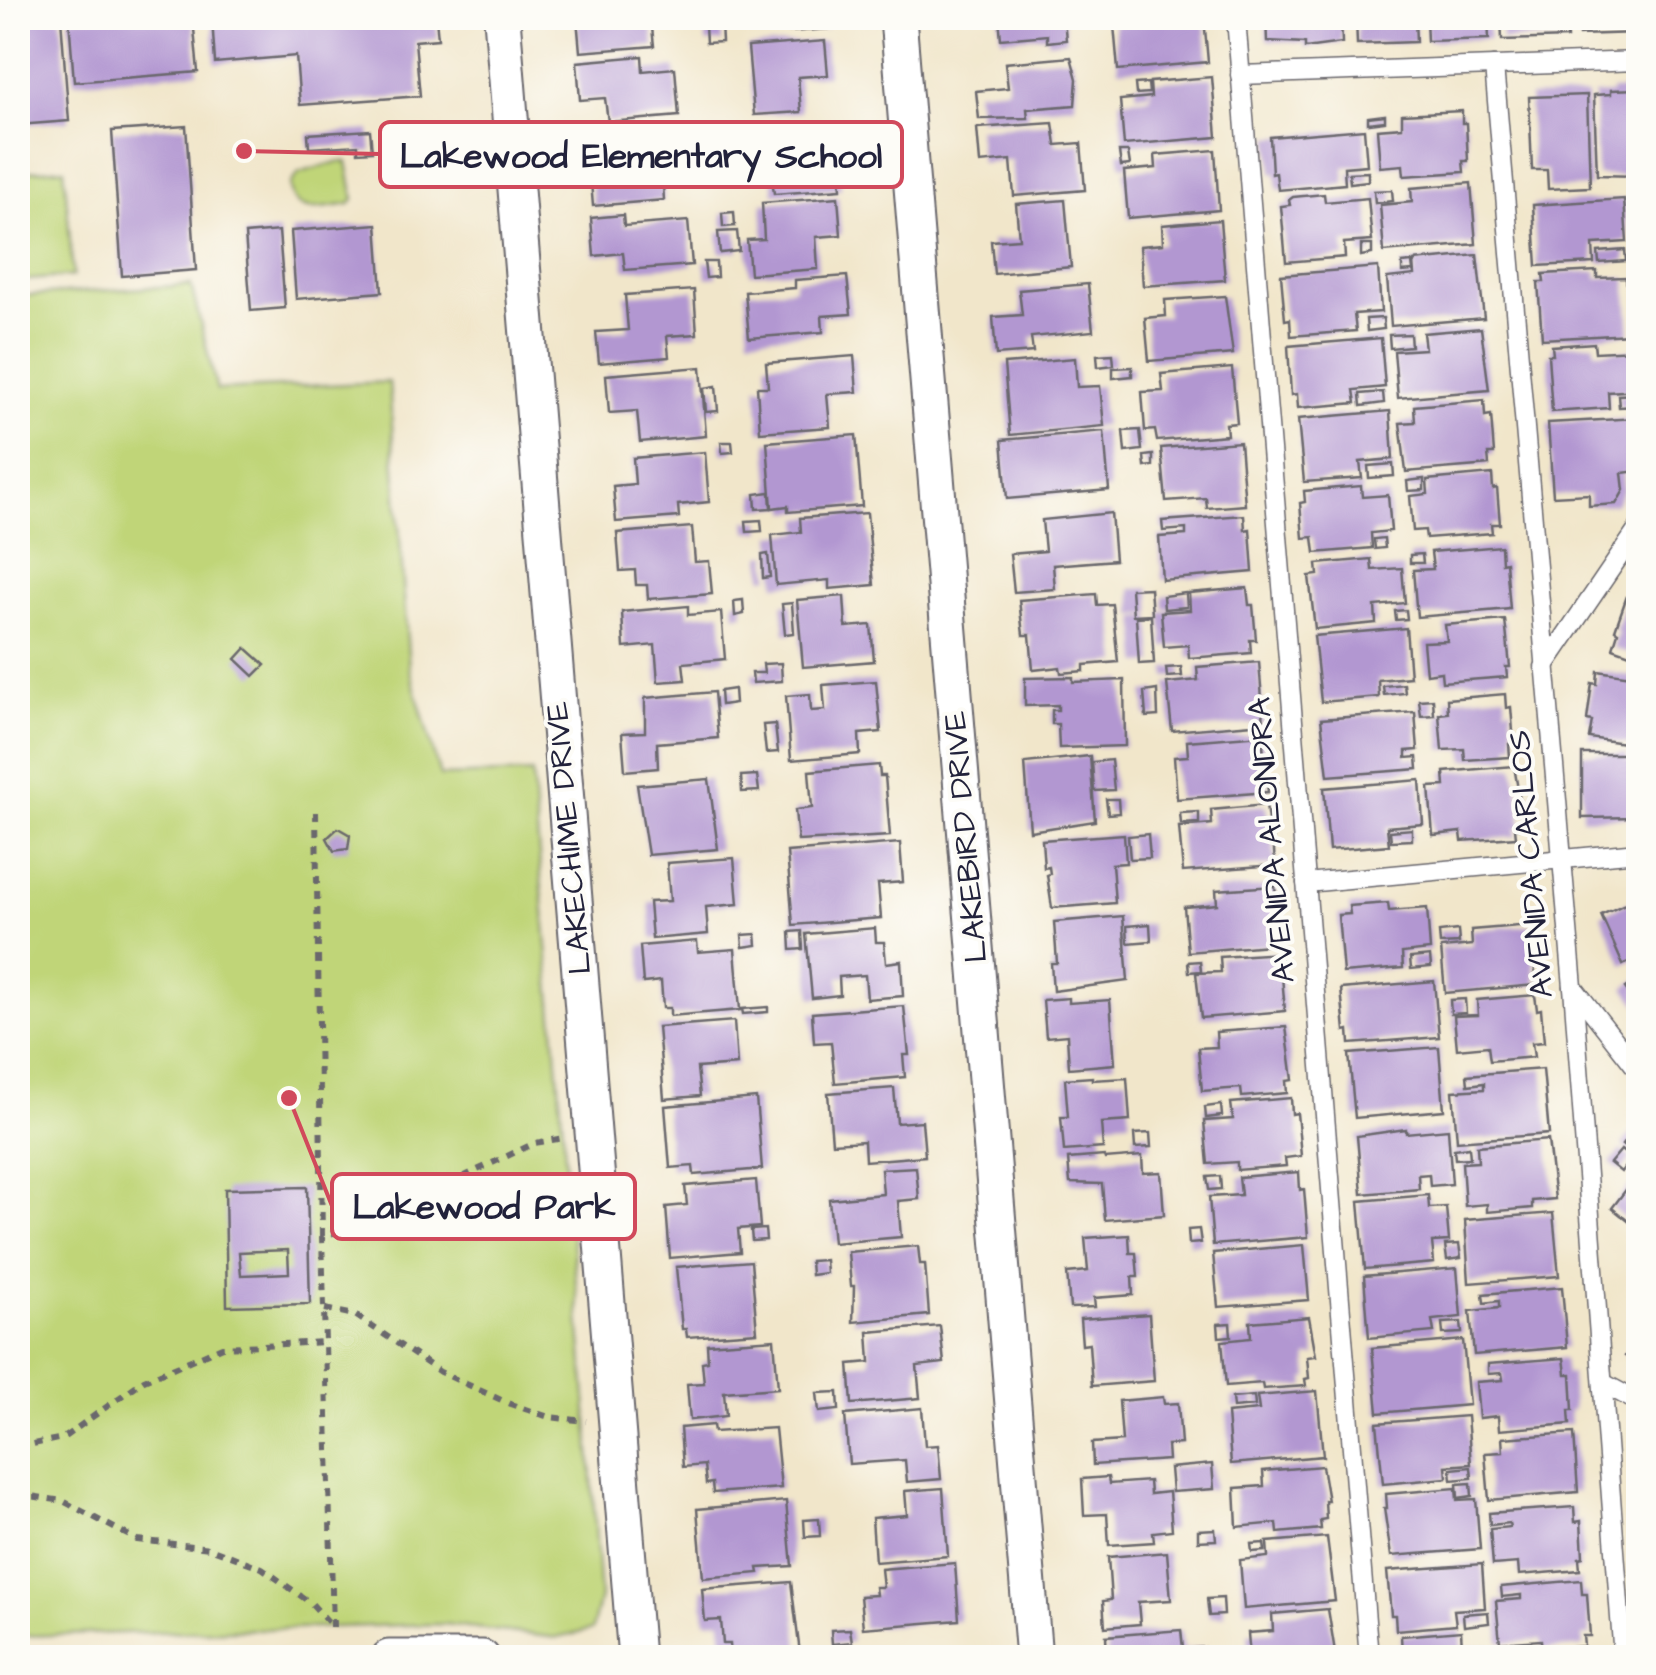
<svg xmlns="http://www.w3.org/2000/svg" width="1656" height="1675" viewBox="0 0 1656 1675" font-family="'Architects Daughter',sans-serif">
  <rect width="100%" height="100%" fill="#fdfcf7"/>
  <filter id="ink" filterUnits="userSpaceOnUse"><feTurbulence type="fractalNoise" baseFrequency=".01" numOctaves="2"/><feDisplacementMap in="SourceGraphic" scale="20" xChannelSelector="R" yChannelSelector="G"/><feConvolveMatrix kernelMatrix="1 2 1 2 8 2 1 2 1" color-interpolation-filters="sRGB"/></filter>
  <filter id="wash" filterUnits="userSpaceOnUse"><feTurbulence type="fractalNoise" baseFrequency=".0048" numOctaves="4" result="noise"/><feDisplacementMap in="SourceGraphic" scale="40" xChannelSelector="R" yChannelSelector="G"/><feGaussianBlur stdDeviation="2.25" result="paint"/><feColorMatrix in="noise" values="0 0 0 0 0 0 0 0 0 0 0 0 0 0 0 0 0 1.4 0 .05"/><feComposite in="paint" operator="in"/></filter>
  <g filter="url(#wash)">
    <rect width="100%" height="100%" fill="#f1e6ca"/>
    <g fill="#c0d578" stroke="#717c5a" stroke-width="2.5">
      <path d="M340,161L347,162L354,199L350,204C325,207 291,219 290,184L299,173Z"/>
      <path d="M64,168L73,276L18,281V172Z"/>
      <path d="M191,285L217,390L389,382L409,668L440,776L532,773L588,1421L600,1597L592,1630L557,1638L444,1624L18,1636V296Z"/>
    </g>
    <g id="blocks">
      <g fill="#b297d1" fill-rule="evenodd">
        <path d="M18,18H61L69,121L18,125Z"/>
        <path d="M69,18H193L198,72L74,82Z"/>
        <path d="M212,18H436L438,39L415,41L420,96L300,105L296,56L215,63Z"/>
        <path d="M577,18H651L654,46L580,52Z"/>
        <path d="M789,18H827L828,29L790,32Z"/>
        <path d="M999,18H1064L1066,40L1047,42V35L1001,39Z"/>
        <path d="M1145,18H1204L1208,62L1118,70L1114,25L1146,23Z"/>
        <path d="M1266,18H1341L1342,43L1305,48V43L1267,41Z"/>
        <path d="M1356,18H1415L1416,42L1357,44Z"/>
        <path d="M1426,18H1488L1489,39L1427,41Z"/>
        <path d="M1501,18H1566L1567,38L1502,40Z"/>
        <path d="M1578,18H1634L1635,33L1579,35Z"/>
        <path d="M721,24L722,42L706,43L705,25Z"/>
        <path d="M825,41L828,75L798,77L801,112L754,115L748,47Z"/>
        <path d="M642,56L643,71L675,68L679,116L608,122L605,98L580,100L577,62Z"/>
        <path d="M1071,57L1077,79L1075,105L1027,109L1028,118L979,119L976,91L1008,88L1005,63Z"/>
        <path d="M1212,77L1217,137L1124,145L1120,100L1151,97L1150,82Z"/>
        <path d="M1148,83L1149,93L1136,94L1135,84Z"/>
        <path d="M1638,89V176L1597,175L1594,95L1611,94V90Z"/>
        <path d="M1587,95L1590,187L1548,189L1547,170H1532L1529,97Z"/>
        <path d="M1462,111V123H1466L1468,161H1463L1464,172L1404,176L1403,165L1380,167L1377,129L1402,127V114Z"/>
        <path d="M1385,115V121L1368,123V117Z"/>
        <path d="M1053,123L1056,145L1081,143L1085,190L1014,196L1011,160L980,163L977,128Z"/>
        <path d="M808,125L810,151L838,149L841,189L774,194L772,178L742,181L738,131Z"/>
        <path d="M186,126L196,270L122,276L112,131Z"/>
        <path d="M1364,129L1367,165L1344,167L1345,184L1278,190L1276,173L1272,174L1270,137Z"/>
        <path d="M370,130L372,151L358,152V145L309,148L308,134Z"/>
        <path d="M680,134L682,166L662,168L664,200L593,206L590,170L614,168L611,140Z"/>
        <path d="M1215,150L1219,210L1128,218L1124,171L1156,168L1155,155Z"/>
        <path d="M1119,152H1128L1130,165L1121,166Z"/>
        <path d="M1368,172V181L1350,183L1349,173Z"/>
        <path d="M1471,183L1476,244L1384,252L1380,205L1412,202L1411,188Z"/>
        <path d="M1392,190L1393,201L1375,203L1374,191Z"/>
        <path d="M1324,194L1325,202L1368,198L1372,241L1344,243L1345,257L1286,262L1281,206L1290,205L1289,200L1293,197Z"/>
        <path d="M838,197L841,235L816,237L818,269L750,274L747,240L764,239L762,203Z"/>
        <path d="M1624,199L1627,242L1593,244L1594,263L1537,266L1533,205Z"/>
        <path d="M1065,200L1071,267L994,274L991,241L1019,239L1016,204Z"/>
        <path d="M734,212L735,226L723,227L722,213Z"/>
        <path d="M623,215L624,226L688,221L692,265L625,270L623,253L594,256L591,218Z"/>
        <path d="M1220,220L1225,280L1143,286L1140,246L1163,244L1162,225Z"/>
        <path d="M377,224L382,292L296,299L291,231Z"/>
        <path d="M279,231L285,308L251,311L245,234Z"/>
        <path d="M737,231L739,251L720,253L718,232Z"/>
        <path d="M1361,245H1372V254L1361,256Z"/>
        <path d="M1625,250L1626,261L1599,263L1598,252Z"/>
        <path d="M1477,255L1484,318L1391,326L1387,278L1415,275L1414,261Z"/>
        <path d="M704,262H716L717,277L706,278Z"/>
        <path d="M1412,262L1413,271L1402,272V263Z"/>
        <path d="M1378,267L1381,312L1354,314L1356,331L1291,336L1290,319L1285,320L1281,275Z"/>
        <path d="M1597,271V278L1626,277L1630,334L1542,339L1538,282H1544L1543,274Z"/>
        <path d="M847,276L851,314L822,316L823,332L749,338L745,292L795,288V280Z"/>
        <path d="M1088,284L1093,331L1031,337L1033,352L996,355L993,317L1022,315L1019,290Z"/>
        <path d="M694,290L697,334L667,336L669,357L599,363L596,332L628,330L625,295Z"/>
        <path d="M1225,296L1233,354L1149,361L1145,318L1166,316L1165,300Z"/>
        <path d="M1383,318L1384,329L1367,331L1366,319Z"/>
        <path d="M1481,328L1489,390L1398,398L1394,351L1425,349L1423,333Z"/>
        <path d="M1410,334L1411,346L1390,348L1389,335Z"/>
        <path d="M1381,338L1385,387L1354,390L1356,403L1298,408L1297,394L1291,395L1288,346Z"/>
        <path d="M1594,343L1595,352L1635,350L1638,390L1608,392L1609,408L1552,412L1548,355H1553L1552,346Z"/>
        <path d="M1113,354L1114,365L1098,367L1097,355Z"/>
        <path d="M854,356L857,392L827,394L830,427L760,432L757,387H768L766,363Z"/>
        <path d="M1075,358L1077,387L1100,386L1104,426L1010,435L1004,364Z"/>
        <path d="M701,367L706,436L640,442L637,411L609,413L606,375Z"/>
        <path d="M1132,367V376L1113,378V368Z"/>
        <path d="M1232,368L1237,423L1226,424L1227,435L1157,441L1155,430L1145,431L1142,392L1163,391L1161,374Z"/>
        <path d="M716,386L718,411L706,412L704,388Z"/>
        <path d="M1383,392L1384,403L1361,406L1360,394Z"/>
        <path d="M1637,394L1638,406L1619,407L1618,395Z"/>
        <path d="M1484,400L1485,416L1491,415L1494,454H1488L1489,465L1406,472L1400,423L1415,422L1414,406Z"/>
        <path d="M1390,411L1393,459L1360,462L1362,478L1304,482L1298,419Z"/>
        <path d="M1638,418V471L1622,473L1624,490L1616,504L1589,506V494L1553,496L1548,423Z"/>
        <path d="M1140,430L1142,450L1125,452L1123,431Z"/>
        <path d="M1104,431L1109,490L1007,499L1002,440Z"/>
        <path d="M856,435L862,506L788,512V506L772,508L767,442Z"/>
        <path d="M721,442H732L733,452L722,453Z"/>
        <path d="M1240,442L1245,505L1207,508L1206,498L1166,501L1161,448Z"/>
        <path d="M705,452L709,502L678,505L679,517L616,522L613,486L635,484L633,458Z"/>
        <path d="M1153,455V466L1145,467L1144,456Z"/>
        <path d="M1393,464L1394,476L1369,478L1368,466Z"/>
        <path d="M1492,474L1493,489L1497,488L1500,524H1491L1492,533L1426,538L1425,530L1413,531L1410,496L1428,494L1427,480Z"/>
        <path d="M1424,479V490L1408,491L1407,481Z"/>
        <path d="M1361,486L1362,497L1388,495L1391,531L1371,533L1372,548L1315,553L1313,537L1303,538L1300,503L1305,502L1304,491Z"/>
        <path d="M770,492L771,508L756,509L755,494Z"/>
        <path d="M867,513L874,585L829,589V580L776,585L772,535L801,532L800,518Z"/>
        <path d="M1111,513L1115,560L1053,565L1055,589L1014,592L1010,554L1045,551L1042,520Z"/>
        <path d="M1244,515L1245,530L1250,529L1253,572L1162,580L1159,537L1186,535V529L1163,531L1162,521Z"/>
        <path d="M761,520L762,531L747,532L746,521Z"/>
        <path d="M692,527L695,562L709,561L712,594L648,599L647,585H636L635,570L620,571L617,533Z"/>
        <path d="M1384,538L1385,548L1375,549L1374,539Z"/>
        <path d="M1501,546L1502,563L1506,562L1510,609L1417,617L1413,570L1433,569L1431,552Z"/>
        <path d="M768,554L770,577L763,578L762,555Z"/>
        <path d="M1422,554L1423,563H1410V555Z"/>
        <path d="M1371,559L1372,570L1402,568L1405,603L1375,606L1376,623L1315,629L1309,576L1318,575L1317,564Z"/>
        <path d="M1150,588L1152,614L1133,615L1131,589Z"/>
        <path d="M1247,588L1249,605H1253L1256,640H1250L1251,653L1189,658L1188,645L1164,647L1161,612L1190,610L1189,593Z"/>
        <path d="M1629,590L1638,593V657L1613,648L1618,632L1615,630Z"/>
        <path d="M1186,593L1187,607L1164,609L1163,596Z"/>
        <path d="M1096,594L1097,605L1112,604L1118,662L1084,665V671L1061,673L1060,667L1033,670L1030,635H1023L1019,600Z"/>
        <path d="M844,596L846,627L871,625L874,661L803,667L797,600Z"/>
        <path d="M743,600L744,614L735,616L734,601Z"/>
        <path d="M792,603L794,633L785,634L782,604Z"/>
        <path d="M688,606V615L721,612L725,659L683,663L685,680L658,682L655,645L624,648L622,612Z"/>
        <path d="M1406,610L1407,619L1396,620L1395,611Z"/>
        <path d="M1151,616L1154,663L1139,664L1136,617Z"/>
        <path d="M1505,620L1510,667H1506L1507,677L1442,682L1441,672L1426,674L1423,642L1447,641L1445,625Z"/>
        <path d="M1406,628L1410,677L1378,680L1379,697L1321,702L1314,636Z"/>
        <path d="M246,648L265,665L254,676L236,659Z"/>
        <path d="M1259,662L1264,723L1172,731L1167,683L1198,680L1197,667Z"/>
        <path d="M781,663L782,681L753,683L752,673H764L763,664Z"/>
        <path d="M1181,667L1182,676L1167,677L1166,668Z"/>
        <path d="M1598,671L1638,677V745L1589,738L1592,721L1587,720L1592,683L1597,684Z"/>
        <path d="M1073,677V682L1124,680L1125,746L1059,748L1058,724H1052V710H1058V705L1025,706V678Z"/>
        <path d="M876,681L881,732L859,734L860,754L791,760L786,696L810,694L811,711L825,710L823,685Z"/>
        <path d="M1404,684L1405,693L1384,695L1383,686Z"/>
        <path d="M734,689L735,703L721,705L720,691Z"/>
        <path d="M1157,690L1158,716L1146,717L1144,692Z"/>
        <path d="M714,692L718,738L657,743L658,768L625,771L622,733L645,732V698Z"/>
        <path d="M1505,694L1506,708L1511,707L1514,744H1509L1510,757L1465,760L1464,749L1442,750L1439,714L1448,713L1447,699Z"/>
        <path d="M1433,699L1434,715L1421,716L1419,700Z"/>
        <path d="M1415,712L1418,750L1406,751V758L1417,757L1418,769L1328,776L1321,719Z"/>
        <path d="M775,724L778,752L766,753L763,725Z"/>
        <path d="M1262,735L1268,792L1177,799L1174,757L1188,756L1187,741Z"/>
        <path d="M1582,754H1627V762L1638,761V817L1582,818Z"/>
        <path d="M1090,756L1095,821L1030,831L1025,763Z"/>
        <path d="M1111,760L1114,790L1094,791L1092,762Z"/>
        <path d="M879,765L880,776H885L890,836L798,841L795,810L812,808L809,771Z"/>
        <path d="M1514,766L1521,807V828H1515L1516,837L1462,841L1461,832L1433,835L1429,787L1445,786L1444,772Z"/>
        <path d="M757,775L759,791L742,792L741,776Z"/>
        <path d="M709,779L718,849L648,855L637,785Z"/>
        <path d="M1420,780L1423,824L1387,827L1389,845L1329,850L1324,788Z"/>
        <path d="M1106,799H1118L1119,813L1108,814Z"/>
        <path d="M1266,805L1268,821H1272L1275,865L1183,872L1179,827L1212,824L1211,810Z"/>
        <path d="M1199,812V823L1181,824L1180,813Z"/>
        <path d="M338,828L350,835L348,849L334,851L327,838Z"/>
        <path d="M1412,829V840L1391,841L1390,831Z"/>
        <path d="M1124,834L1126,863L1112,864L1115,903L1052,908L1047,875L1050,874L1049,867L1044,868L1042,840Z"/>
        <path d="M1148,834L1150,858L1130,859L1128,836Z"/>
        <path d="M900,843L903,882L878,884L881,918L793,925L787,852Z"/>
        <path d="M734,858L738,904L706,907L708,934L652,939L649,902L670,901L667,863Z"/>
        <path d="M1275,886L1280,944L1188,952L1184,907L1217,904L1216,890Z"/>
        <path d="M1638,898V957L1623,965L1601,915Z"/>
        <path d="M1388,903L1389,911L1427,908L1430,950L1402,953L1403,968L1343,973L1338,915L1350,914L1349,906Z"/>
        <path d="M1123,916L1128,981L1053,991L1051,963H1057L1054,922Z"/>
        <path d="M1150,924L1151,941L1128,943L1127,926Z"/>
        <path d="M1531,925L1536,985L1445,993L1441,948L1472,945L1471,930Z"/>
        <path d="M875,928L876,942H884L886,963L901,961L903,996L867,999L865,975L839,977L840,995L812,998L806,934Z"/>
        <path d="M1458,930L1459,943L1440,944L1439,932Z"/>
        <path d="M802,931L803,949L791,950L790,932Z"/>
        <path d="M756,934L757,945L743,947L742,935Z"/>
        <path d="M697,941L698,952L735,949L740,1010L670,1016V1008H663L661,981L643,983L640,946Z"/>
        <path d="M1280,953L1285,1011L1201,1018L1196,973L1221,972L1220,957Z"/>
        <path d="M1430,956L1431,967L1411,969L1410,958Z"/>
        <path d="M1200,961L1201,971L1189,972L1188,962Z"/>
        <path d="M1638,979V1006L1625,988Z"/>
        <path d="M1434,981L1439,1037L1350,1044L1349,1030L1345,1031L1341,989Z"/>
        <path d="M1535,995L1537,1010L1541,1009L1544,1042L1532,1043L1534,1057L1490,1061L1488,1046L1457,1049L1454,1016L1478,1015L1477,1000Z"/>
        <path d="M1069,998V1003L1110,1000L1115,1064L1069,1068L1067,1035L1046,1037L1043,1000Z"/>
        <path d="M1465,999L1466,1013L1451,1014L1450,1000Z"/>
        <path d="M904,1006L909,1055H903L905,1077L835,1083L831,1042L814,1043L812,1013Z"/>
        <path d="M768,1007V1012L743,1014L742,1009Z"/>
        <path d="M734,1021L737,1065L697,1068L700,1096L664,1099L658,1027Z"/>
        <path d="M1286,1027L1293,1080L1286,1081L1287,1093L1242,1097L1241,1088L1202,1091L1198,1048L1217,1047L1216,1032Z"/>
        <path d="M1439,1047L1444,1110L1355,1118L1349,1054Z"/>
        <path d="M1543,1069L1549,1134L1457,1141L1453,1091L1484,1089V1083L1468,1085L1467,1075Z"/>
        <path d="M1092,1077V1080L1127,1078L1130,1121L1101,1123L1103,1148L1064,1151L1061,1117H1068L1065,1079Z"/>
        <path d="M894,1088L897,1123L922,1121L925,1156L865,1161L864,1141L832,1143L828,1093Z"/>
        <path d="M756,1098L762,1169L694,1175L693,1166L670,1168L665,1106Z"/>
        <path d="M1291,1098L1292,1114L1297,1113L1301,1156L1285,1158L1286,1166L1237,1170V1162L1208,1164L1204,1121L1233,1119L1231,1103Z"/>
        <path d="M1221,1105L1222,1116L1206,1118L1205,1107Z"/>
        <path d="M1638,1123V1158L1622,1145Z"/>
        <path d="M1406,1129V1133L1448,1129L1452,1184L1430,1186L1429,1174L1418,1175L1419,1189L1362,1194L1357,1136Z"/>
        <path d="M1150,1133L1151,1147L1135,1148L1134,1134Z"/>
        <path d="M1548,1140L1555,1199L1532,1201V1208L1487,1212V1204L1465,1206L1462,1163L1478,1162L1477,1146Z"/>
        <path d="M1469,1147L1470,1158L1455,1159L1454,1149Z"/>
        <path d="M1621,1150L1631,1158L1621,1172L1610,1163Z"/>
        <path d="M1104,1156L1105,1159L1142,1156L1143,1173L1161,1172L1164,1215L1105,1220L1102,1184L1070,1183L1068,1159Z"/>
        <path d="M916,1167L919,1199L898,1201L901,1237L833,1243L829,1199L883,1194L881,1169Z"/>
        <path d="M1299,1172L1300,1190L1304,1189L1308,1237L1213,1245L1209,1197L1241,1195L1239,1177Z"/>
        <path d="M1638,1174V1229L1612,1208Z"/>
        <path d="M1220,1176L1221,1189L1209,1190L1207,1177Z"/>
        <path d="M756,1180L760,1227L738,1229L740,1252L670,1258L666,1207L687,1205L685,1186Z"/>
        <path d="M307,1187L310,1304L227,1306L225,1189ZM288,1250L289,1273L241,1275L239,1252Z"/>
        <path d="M1428,1195L1429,1208L1446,1207L1449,1241L1432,1242L1434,1263L1365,1269L1359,1201Z"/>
        <path d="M1553,1213L1559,1276L1469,1283L1465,1220Z"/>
        <path d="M765,1229L766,1240L752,1241L751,1230Z"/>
        <path d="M1199,1229L1201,1243L1189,1244L1188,1230Z"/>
        <path d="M1129,1235L1130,1253H1136L1138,1277H1132L1133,1295L1094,1298L1095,1307L1070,1308L1067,1273L1088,1271L1085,1238Z"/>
        <path d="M1459,1244L1461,1258L1447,1260L1445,1245Z"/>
        <path d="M1304,1245L1309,1300L1218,1307L1213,1253Z"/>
        <path d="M918,1246L920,1264H925L929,1315L853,1322L854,1286H851L848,1252Z"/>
        <path d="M825,1260L826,1273L811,1275L810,1261Z"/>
        <path d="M751,1261L757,1332L687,1337L686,1329H682L676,1267Z"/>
        <path d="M1457,1268L1461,1317L1432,1320L1434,1332L1369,1338L1364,1276Z"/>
        <path d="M1562,1287L1567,1347L1474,1355L1470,1311L1499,1308V1301L1484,1303L1483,1294Z"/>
        <path d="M1149,1314L1154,1381L1092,1386L1089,1344L1082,1345L1080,1319Z"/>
        <path d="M1309,1317L1316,1356L1307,1357L1309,1378L1305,1379L1306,1386L1263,1389L1262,1383L1226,1386L1222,1341L1251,1338L1250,1322Z"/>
        <path d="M1461,1322L1462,1333L1443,1334L1442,1323Z"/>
        <path d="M1230,1323L1231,1336L1219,1337L1218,1324Z"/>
        <path d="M940,1326L944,1363L917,1366L920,1398L852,1404L849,1364L870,1362L868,1332Z"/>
        <path d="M1638,1333V1364L1625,1356Z"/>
        <path d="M774,1339L778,1388L724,1392L726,1416L690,1420L687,1384L704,1383L702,1362L708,1361L707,1344Z"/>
        <path d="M1463,1340L1469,1405L1378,1413L1372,1348Z"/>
        <path d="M1564,1358L1566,1374H1571L1573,1410H1569L1570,1424L1499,1430L1498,1416L1479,1418L1476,1382L1503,1380L1502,1373L1488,1374V1364Z"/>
        <path d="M1317,1391L1323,1456L1231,1464L1227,1413L1259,1410L1257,1396Z"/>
        <path d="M838,1392L839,1410L819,1412L817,1393Z"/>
        <path d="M1254,1396L1255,1406L1233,1408L1232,1398Z"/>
        <path d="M1163,1397L1164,1404L1178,1403L1181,1444L1167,1445L1168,1460L1093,1465L1092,1443L1122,1441L1119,1401Z"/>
        <path d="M922,1408L925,1446L938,1445L941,1479L907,1482L905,1460L849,1464L845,1415Z"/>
        <path d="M1467,1416L1471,1464L1446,1466L1447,1478L1383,1484L1377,1423Z"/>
        <path d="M713,1425L714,1432L775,1428L781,1488L713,1493L712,1483L706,1484L704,1465L683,1467L680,1428Z"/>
        <path d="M1574,1433L1578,1492L1489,1500L1485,1453L1503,1452L1502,1438Z"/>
        <path d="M1212,1464L1214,1489L1172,1492L1170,1468Z"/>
        <path d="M1322,1466L1328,1501H1325L1326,1519L1320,1520L1321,1529L1278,1533L1277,1523L1237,1527L1235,1488L1264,1486L1263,1471Z"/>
        <path d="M1471,1467L1472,1478L1452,1480L1451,1469Z"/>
        <path d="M1108,1477L1109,1484L1149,1481L1150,1494L1169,1492L1172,1530L1153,1532L1154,1542L1109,1545L1107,1514L1084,1515L1082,1479Z"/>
        <path d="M1471,1483L1472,1496L1458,1498L1457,1484Z"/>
        <path d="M943,1488L948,1556L875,1562L872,1518L907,1515L905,1491Z"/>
        <path d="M1456,1488L1457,1500L1476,1499L1480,1549L1391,1556L1384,1508H1387L1386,1494Z"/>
        <path d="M786,1501L792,1566L758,1568L759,1573L703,1578L697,1509Z"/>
        <path d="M1574,1507L1575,1522L1581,1521L1583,1557L1579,1558L1580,1570L1519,1575L1518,1563L1493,1565L1490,1529L1510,1527L1509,1523L1490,1525L1489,1513Z"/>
        <path d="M819,1519L820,1536L805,1537L804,1520Z"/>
        <path d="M1215,1529L1216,1540L1198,1541V1530Z"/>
        <path d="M1327,1537L1335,1601L1244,1609L1240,1560L1268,1557L1267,1542Z"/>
        <path d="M1264,1543L1265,1551L1252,1552L1251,1544Z"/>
        <path d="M1167,1552L1171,1600L1138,1602L1140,1624L1105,1627L1103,1601L1111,1600L1108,1557Z"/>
        <path d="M955,1563L959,1620L863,1628L860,1596L876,1595L875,1587H883L881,1569Z"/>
        <path d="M1482,1564L1485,1608L1454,1610L1456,1625L1396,1630L1395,1615H1391L1387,1571Z"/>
        <path d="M1581,1580L1582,1594H1587L1590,1636H1583L1584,1646L1542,1650L1541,1640L1500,1643L1496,1601L1521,1599V1595L1502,1597L1501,1587Z"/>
        <path d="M791,1582L800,1653L731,1658L730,1644H723L721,1620L705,1621L702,1589Z"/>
        <path d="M1223,1598L1224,1615L1209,1616L1207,1599Z"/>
        <path d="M1328,1609L1336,1658H1250L1248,1633L1273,1631L1272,1614Z"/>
        <path d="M1488,1612L1489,1623L1464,1626L1463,1614Z"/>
        <path d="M850,1629L852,1642L832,1644L831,1630Z"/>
        <path d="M1181,1630L1183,1649L1205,1647L1206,1658H1107L1106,1636Z"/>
        <path d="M1461,1631L1462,1648L1488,1646L1489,1658H1394V1653H1402L1401,1636Z"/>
      </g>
    </g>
  </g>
  <g filter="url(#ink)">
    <use href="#blocks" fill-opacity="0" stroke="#6a676d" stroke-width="2.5"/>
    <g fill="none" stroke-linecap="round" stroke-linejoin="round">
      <g stroke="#6a676d" stroke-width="21">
        <g id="lane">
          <path d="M1236,18L1369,1658"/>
          <path d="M1494,66L1573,987L1623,1658"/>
          <path d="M1240,75L1638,61"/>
          <path d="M1544,667L1638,529"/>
          <path d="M1306,883L1638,852"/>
          <path d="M1573,987L1638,1070"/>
          <path d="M1603,1383L1638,1402"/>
        </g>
      </g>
      <g stroke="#6a676d" stroke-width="39">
        <g id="street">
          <path d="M502,18L636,1658"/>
          <path d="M898,18L1034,1658"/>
          <path d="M389,1658H482"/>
        </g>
      </g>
      <g stroke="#6a676d" stroke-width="6" stroke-dasharray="8 8" stroke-linecap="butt">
        <path d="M316,812L322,1237"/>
        <path d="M325,1309L355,1315L440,1372L510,1404L549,1417L586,1421"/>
        <path d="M18,1447L63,1438L144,1380L222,1347L326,1342"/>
        <path d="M18,1494L63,1501L137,1540L210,1548L262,1568L312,1604L333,1627"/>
        <path d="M333,1627L322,1237L375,1218L535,1143L564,1138"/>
      </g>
      <use href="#lane" stroke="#fff" stroke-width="18"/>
      <use href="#street" stroke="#fff" stroke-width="35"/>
    </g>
  </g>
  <g text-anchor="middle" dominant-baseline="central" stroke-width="8" stroke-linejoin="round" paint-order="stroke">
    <g font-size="32" fill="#22223b" stroke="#fdfcf7">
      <text transform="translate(966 837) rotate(-95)">LAKEBIRD DRIVE</text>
      <text transform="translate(569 838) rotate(-95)">LAKECHIME DRIVE</text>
      <text transform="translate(1272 840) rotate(-95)">AVENIDA ALONDRA</text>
      <text transform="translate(1531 864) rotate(-95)">AVENIDA CARLOS</text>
    </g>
  </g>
  <path fill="none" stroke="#d1495b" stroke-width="4" d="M244 151L380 154M289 1098L332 1206"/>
  <g fill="#d1495b" stroke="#fdfcf7" stroke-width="4">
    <circle cx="244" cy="151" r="10"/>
    <circle cx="289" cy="1098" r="10"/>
  </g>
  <g fill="#fdfcf7" stroke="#d1495b" stroke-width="4">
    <rect x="380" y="122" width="522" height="65" rx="10"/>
    <rect x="332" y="1174" width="303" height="65" rx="10"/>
  </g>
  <g font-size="35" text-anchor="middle" font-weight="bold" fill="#22223b">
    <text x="641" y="167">Lakewood Elementary School</text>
    <text x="484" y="1218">Lakewood Park</text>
  </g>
  <rect width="1656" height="1675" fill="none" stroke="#fdfcf7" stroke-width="60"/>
</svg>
